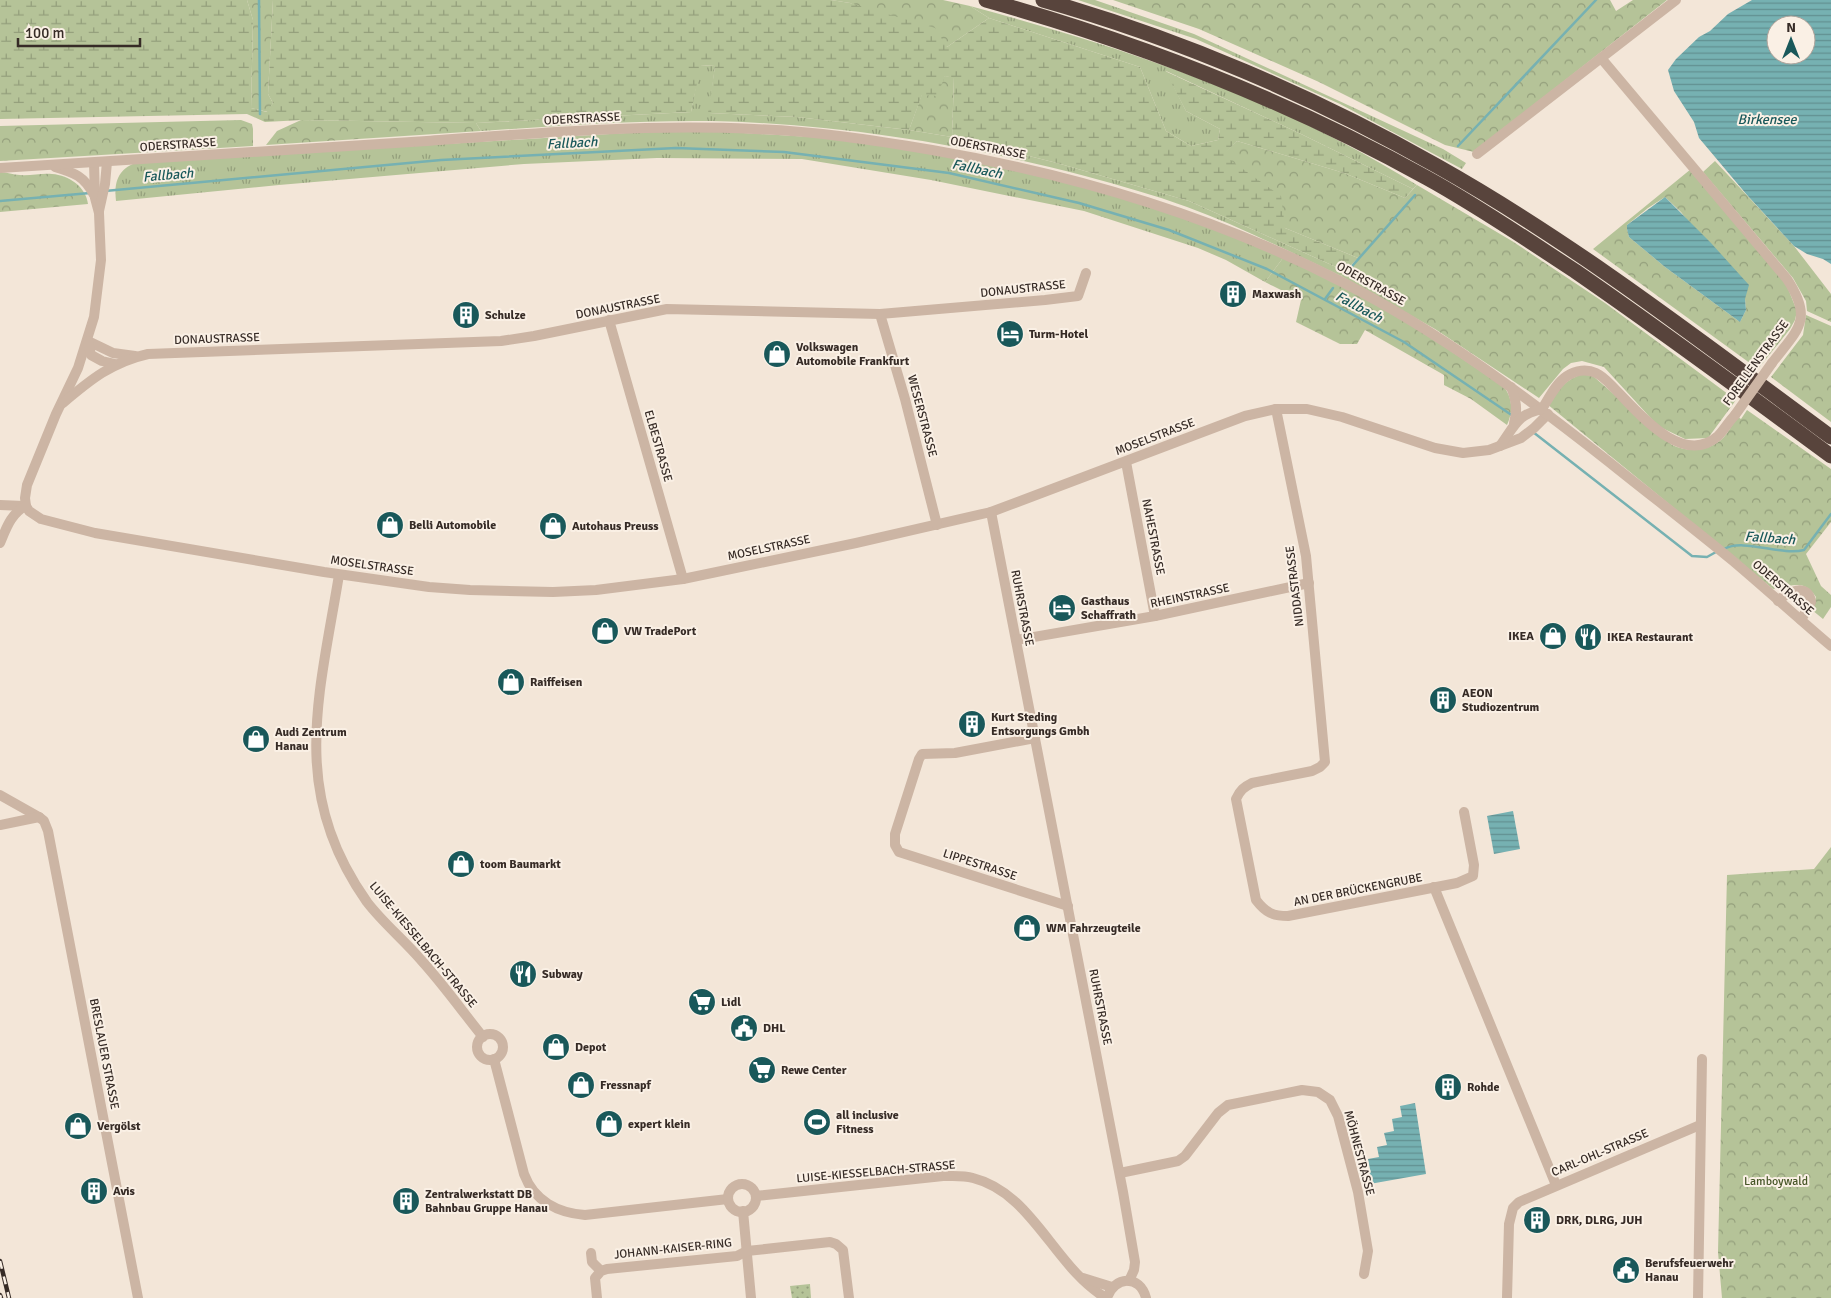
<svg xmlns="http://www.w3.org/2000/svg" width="1831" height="1298" viewBox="0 0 1831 1298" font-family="Signika,sans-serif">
  <defs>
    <pattern id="grass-tufts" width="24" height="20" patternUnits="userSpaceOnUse" patternTransform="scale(1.25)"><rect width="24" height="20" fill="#b5c398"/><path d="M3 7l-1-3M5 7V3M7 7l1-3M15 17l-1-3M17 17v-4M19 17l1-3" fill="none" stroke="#949f7c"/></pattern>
    <pattern id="forest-crowns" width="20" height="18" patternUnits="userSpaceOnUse" patternTransform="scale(1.25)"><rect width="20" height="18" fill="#b5c398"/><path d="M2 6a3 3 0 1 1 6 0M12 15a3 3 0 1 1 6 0" fill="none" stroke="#949f7c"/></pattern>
    <pattern id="wetland-marsh" width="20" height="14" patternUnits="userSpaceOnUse" patternTransform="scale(1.25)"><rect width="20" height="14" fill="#b5c398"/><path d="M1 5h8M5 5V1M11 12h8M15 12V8" fill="none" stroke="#949f7c"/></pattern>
    <pattern id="park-dots" width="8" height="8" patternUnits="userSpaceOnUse" patternTransform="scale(1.25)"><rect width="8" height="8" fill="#b5c398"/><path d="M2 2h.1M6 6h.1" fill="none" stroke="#949f7c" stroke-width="1.8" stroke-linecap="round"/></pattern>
    <pattern id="water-rules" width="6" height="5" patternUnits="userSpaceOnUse" patternTransform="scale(1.25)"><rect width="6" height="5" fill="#76b1b2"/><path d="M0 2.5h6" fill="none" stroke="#629091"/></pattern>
  </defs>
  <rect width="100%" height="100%" fill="#f3e6d8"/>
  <g fill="url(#grass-tufts)">
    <path d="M1078,0H1095L1194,34L1443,149L1466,163L1462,169L1340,104L1196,39Z"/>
    <path d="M970,6C1125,48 1280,99 1417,185L1413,189L1299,133L1166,71L1186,111L1220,129L1218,140L1191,146L1166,131L1140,67L989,18Z"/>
    <path d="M700,65L715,66L709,113L797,117L909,130L952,137L1057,163L1189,201L1345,271L1341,276C1290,252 1239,226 1187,207C1154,195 1119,185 1085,176C964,144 837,124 712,121C635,120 557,126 481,131L476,123L691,112Z"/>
    <path d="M711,131L844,139L991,164L1110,192L1190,219L1283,258L1265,282L1226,260L1198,248L1084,211L931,180L802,159L657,158L524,164L279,185L116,201C114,184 117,170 135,163L642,132Z"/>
  </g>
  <g fill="url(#forest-crowns)" fill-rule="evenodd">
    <path d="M247,0H273L268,94L273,103L268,112L251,108L253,20Z"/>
    <path d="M831,0H943L970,6L989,18L947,47L850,3Z"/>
    <path d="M1113,0H1610L1616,11L1633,0H1667L1474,152L1445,145L1319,82L1199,29Z"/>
    <path d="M945,76L954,77L952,137L909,130L922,94Z"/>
    <path d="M241,120L252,124L253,129V146L0,161V126Z"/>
    <path d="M301,120L476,123L481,131L266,145L277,131Z"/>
    <path d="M1237,141L1344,173L1405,198L1417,185L1512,241L1605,303L1736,400L1708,438L1685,439L1658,426L1604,367L1582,361L1571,363L1563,369L1539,398L1435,329L1341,276L1358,258L1285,228L1222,155Z"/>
    <path d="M1715,161L1794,246L1831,294V322L1807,311L1806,301L1793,278L1703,172Z"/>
    <path d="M1691,169L1785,281L1797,311L1795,320L1790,329L1758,369L1593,249ZM1665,197L1681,212L1745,299L1746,310L1740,322L1665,267L1629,237L1627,229V225L1648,208Z"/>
    <path d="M0,172C7,172 13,175 20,175C30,176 41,173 52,174C69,175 86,187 88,204L0,212Z"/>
    <path d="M1283,258L1325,276L1405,320L1504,387C1513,399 1513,411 1507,425L1471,399L1444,385V375L1365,330L1357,344H1340L1296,322L1301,300L1265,282Z"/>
    <path d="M1806,315L1831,326V422L1771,377L1803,335Z"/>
    <path d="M1582,374L1593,376L1672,445C1689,453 1711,451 1724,437C1729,431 1733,423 1738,417L1741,419L1747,410L1831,469V522L1806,554L1821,586L1831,595V607L1823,619L1812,610L1816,597C1803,578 1792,587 1773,589L1547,404C1559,389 1564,381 1582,374Z"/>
    <path d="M1831,847V1298H1722L1718,1252L1727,875L1814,869Z"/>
  </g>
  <path fill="url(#wetland-marsh)" d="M0,0H247L253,20L251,108L267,112L273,103L268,94L273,0H831L850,3L935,28L947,47L989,18L1140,67L1166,131L1191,146L1218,140L1220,129L1186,111L1165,71L1299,133L1413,189L1405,198L1344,173L1237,141L1223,155L1281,196L1285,228L1358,258L1345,271L1189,201L1057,163L952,137L954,78L945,76L937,96L922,95L909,130L797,117L708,113L715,66L701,65L691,112L476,123L302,120L265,122L247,114L0,119Z"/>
  <path fill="url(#park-dots)" d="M810,1284L811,1298H792L790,1286Z"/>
  <g fill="url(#water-rules)" fill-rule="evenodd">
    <path d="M1752,0H1831V264L1823,259L1807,254L1794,246L1747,195L1699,138L1694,122L1674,91L1668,70L1676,59L1699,37L1710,31L1728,14ZM1776,25H1806V55H1776Z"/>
    <path d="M1665,197L1711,243L1749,285L1745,299L1746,310L1740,322L1665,267L1629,237L1627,229V225Z"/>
    <path d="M1513,811L1520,849L1494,854L1487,816Z"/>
    <path d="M1415,1103L1426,1174L1364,1185L1361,1171L1370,1169L1368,1159L1379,1157L1377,1147L1387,1145L1384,1133L1394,1131L1392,1119L1402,1117L1400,1106Z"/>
  </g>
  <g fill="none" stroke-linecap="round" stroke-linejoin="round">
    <g stroke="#76b1b2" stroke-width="2.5">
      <path d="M259,0L260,114"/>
      <path d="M1458,146L1596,0"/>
      <path d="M105,191L441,160L676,148L784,152L949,173L1079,203L1169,230L1267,269L1404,342L1513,416"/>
      <path d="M0,201L90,193"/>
      <path d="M1346,273L1415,195"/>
      <path d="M1325,299L1333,288"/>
      <path d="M1533,432L1692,556L1707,557L1716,552"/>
      <path d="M1724,549C1744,538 1780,556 1804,550L1831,514"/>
    </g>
    <g stroke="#ccb5a4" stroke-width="10">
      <path d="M1601,58L1787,279C1814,320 1798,329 1772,363"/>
      <path d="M1477,154L1676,0"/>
      <path d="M94,163L95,198L99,213L101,260L94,317L78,368L56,414L27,485L25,498L26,506L29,511L41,519L95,533L324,572L429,587L470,590L553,592L596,590L683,579L856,543L991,512L1245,416L1276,409H1307L1342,417L1435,448L1463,453L1489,450L1521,438L1534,428L1548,414"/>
      <path d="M55,167C75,173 84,176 94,195"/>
      <path d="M0,168C142,159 284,150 427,141C535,133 645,124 754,129C814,131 873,140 932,150C1077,175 1215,216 1346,284C1441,333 1525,396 1609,462C1650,495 1692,527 1733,561C1766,589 1798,618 1831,646"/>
      <path d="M99,211L105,184L107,162"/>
      <path d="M880,314L905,399L937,525"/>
      <path d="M609,320L683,579"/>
      <path d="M88,341L113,353L135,356"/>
      <path d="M88,341L91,355L102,361L115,364"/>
      <path d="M1511,387C1516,400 1518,410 1514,423"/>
      <path d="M63,403C90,380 112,362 148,354L501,341L534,336L667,309L880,314L1045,300L1078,296L1086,273"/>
      <path d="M1276,409L1306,556L1325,762L1320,767L1312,771L1252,783C1244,787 1240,790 1236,799L1256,900C1266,913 1273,916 1288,916L1457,883L1473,876L1474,865L1464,812"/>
      <path d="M1542,409C1549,398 1556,383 1567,376C1576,370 1587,369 1596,373C1603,376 1609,383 1614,388C1637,411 1682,468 1718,436C1724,430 1729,421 1735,415"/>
      <path d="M1500,446C1514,427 1517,414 1542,409"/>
      <path d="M1126,462L1155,616"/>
      <path d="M0,505L24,506"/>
      <path d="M991,512L1123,1192L1135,1262L1134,1270L1129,1281"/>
      <path d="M0,543C6,529 11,513 26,506"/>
      <path d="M339,575C319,697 289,792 367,902C383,923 404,940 421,960C443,984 462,1011 483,1037"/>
      <path d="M1778,601C1786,592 1809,582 1811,602L1801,620"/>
      <path d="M1016,640L1155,616L1309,583"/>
      <path d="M1035,738L955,753L922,754L919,759L895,834V845L899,852L1068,906"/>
      <path d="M0,795L39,817L44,821L48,831L138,1298"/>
      <path d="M0,825L39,817"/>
      <path d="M1434,887L1556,1185"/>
      <circle cx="490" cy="1047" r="13"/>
      <path d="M494,1059L524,1174C534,1201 558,1213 585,1215L728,1199"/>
      <path d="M1120,1173L1178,1161L1185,1156L1218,1113L1228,1105L1302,1090L1318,1092L1330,1100L1338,1116L1358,1192L1368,1251L1364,1274"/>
      <circle cx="742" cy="1198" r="14"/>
      <path d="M756,1196L943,1176C953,1176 963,1175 973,1178C1033,1193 1054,1267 1106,1298"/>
      <path d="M743,1211L751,1298"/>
      <path d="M591,1253L592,1262L601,1271"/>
      <path d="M1083,1278L1112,1287"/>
      <path d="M597,1298L595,1278L601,1271L607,1269L737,1256L747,1251L830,1242L836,1244L843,1250L849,1298"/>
      <path d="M1107,1298C1114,1276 1140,1274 1146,1298"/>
      <path d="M1507,1298L1509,1224L1513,1208L1519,1202L1700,1125"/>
      <path d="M1698,1298L1702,1059"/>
    </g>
    <g stroke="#58443c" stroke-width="15">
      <path d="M986,0C1140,43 1287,100 1427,178C1478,206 1526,239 1575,271C1662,331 1746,393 1831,456"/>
      <path d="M1043,0C1178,38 1315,97 1437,166C1576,244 1703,343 1831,437"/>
    </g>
    <g stroke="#362b26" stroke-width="4.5">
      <g id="rail">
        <path d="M0,1261L9,1298"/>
        <path d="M0,1295L1,1298"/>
      </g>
    </g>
    <use href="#rail" stroke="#faf0e5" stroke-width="2.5" stroke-dasharray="8" stroke-linecap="butt"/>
    <path stroke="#ccb5a4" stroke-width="10" d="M1735,415L1772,363"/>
  </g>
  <defs>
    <g id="building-disc" transform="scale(1.4375)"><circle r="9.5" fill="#19585a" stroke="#faf0e5"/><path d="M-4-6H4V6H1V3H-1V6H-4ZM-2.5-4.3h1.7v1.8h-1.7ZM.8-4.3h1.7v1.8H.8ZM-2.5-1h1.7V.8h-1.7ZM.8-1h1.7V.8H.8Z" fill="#fff"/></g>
    <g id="hotel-disc" transform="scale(1.4375)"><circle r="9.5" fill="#19585a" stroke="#faf0e5"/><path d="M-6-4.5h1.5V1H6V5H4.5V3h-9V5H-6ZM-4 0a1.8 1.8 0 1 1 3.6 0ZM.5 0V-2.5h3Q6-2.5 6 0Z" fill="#fff"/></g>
    <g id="shop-disc" transform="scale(1.4375)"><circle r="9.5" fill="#19585a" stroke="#faf0e5"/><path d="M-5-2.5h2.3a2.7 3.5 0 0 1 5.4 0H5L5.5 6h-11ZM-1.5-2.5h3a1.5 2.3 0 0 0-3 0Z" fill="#fff"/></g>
    <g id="restaurant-disc" transform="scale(1.4375)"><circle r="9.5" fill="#19585a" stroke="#faf0e5"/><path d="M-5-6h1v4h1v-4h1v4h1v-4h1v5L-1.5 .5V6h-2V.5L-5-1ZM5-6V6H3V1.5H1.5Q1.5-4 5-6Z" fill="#fff"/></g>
    <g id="supermarket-disc" transform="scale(1.4375)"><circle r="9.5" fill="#19585a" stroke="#faf0e5"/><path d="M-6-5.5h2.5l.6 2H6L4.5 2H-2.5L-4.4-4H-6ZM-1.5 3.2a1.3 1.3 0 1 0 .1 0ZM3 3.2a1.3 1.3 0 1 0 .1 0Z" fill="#fff"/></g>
    <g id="civic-disc" transform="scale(1.4375)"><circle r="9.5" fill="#19585a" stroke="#faf0e5"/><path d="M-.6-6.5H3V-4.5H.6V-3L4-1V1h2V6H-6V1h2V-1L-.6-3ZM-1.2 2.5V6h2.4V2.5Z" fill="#fff"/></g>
    <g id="stadium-disc" transform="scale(1.4375)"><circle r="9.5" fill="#19585a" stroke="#faf0e5"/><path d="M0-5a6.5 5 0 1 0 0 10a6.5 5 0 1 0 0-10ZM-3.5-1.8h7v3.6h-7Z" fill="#fff"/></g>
  </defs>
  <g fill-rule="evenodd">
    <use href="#building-disc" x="1233" y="294"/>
    <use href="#building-disc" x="466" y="315"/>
    <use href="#hotel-disc" x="1010" y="334"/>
    <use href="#shop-disc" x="777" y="354"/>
    <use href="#shop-disc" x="390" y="525"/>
    <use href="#shop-disc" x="553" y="526"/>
    <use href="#hotel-disc" x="1062" y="608"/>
    <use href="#shop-disc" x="605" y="631"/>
    <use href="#shop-disc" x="1553" y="636"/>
    <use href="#restaurant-disc" x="1588" y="637"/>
    <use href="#shop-disc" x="511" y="682"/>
    <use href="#building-disc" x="1443" y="700"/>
    <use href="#building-disc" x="972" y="724"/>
    <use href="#shop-disc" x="256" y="739"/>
    <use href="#shop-disc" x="461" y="864"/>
    <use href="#shop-disc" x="1027" y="928"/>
    <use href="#restaurant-disc" x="523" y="974"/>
    <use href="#supermarket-disc" x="702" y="1002"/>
    <use href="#civic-disc" x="744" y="1028"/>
    <use href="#shop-disc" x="556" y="1047"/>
    <use href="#supermarket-disc" x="762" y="1070"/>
    <use href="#shop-disc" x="581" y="1085"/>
    <use href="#building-disc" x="1448" y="1087"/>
    <use href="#stadium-disc" x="817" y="1122"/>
    <use href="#shop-disc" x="609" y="1124"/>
    <use href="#shop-disc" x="78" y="1126"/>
    <use href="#building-disc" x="94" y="1191"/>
    <use href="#building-disc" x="406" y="1201"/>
    <use href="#building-disc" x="1537" y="1220"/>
    <use href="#civic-disc" x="1626" y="1270"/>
  </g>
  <g text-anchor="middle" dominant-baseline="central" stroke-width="4" stroke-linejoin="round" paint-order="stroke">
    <g font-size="12" fill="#362b26" stroke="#faf0e5">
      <text transform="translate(582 119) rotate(-3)">ODERSTRASSE</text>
      <text transform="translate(178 145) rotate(-4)">ODERSTRASSE</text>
      <text transform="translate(988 148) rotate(11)">ODERSTRASSE</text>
      <text transform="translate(1371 284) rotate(29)">ODERSTRASSE</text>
      <text transform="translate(1023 289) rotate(-6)">DONAUSTRASSE</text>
      <text transform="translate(618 307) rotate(-11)">DONAUSTRASSE</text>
      <text transform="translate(217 339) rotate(-2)">DONAUSTRASSE</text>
      <text transform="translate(1756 363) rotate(-54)">FORELLENSTRASSE</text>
      <text transform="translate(922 416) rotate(75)">WESERSTRASSE</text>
      <text transform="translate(1155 437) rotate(-21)">MOSELSTRASSE</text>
      <text transform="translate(658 446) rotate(74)">ELBESTRASSE</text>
      <text transform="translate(1153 537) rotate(79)">NAHESTRASSE</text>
      <text transform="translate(769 548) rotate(-12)">MOSELSTRASSE</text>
      <text transform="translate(372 566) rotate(8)">MOSELSTRASSE</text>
      <text transform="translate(1295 586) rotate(-97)">NIDDASTRASSE</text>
      <text transform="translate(1783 588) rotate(41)">ODERSTRASSE</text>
      <text transform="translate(1190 596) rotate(-12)">RHEINSTRASSE</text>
      <text transform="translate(1022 608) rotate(79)">RUHRSTRASSE</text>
      <text transform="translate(980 865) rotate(18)">LIPPESTRASSE</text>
      <text transform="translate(1358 890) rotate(-11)">AN DER BRÜCKENGRUBE</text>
      <text transform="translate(423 945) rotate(50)">LUISE-KIESSELBACH-STRASSE</text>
      <text transform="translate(1100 1007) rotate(79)">RUHRSTRASSE</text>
      <text transform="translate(104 1054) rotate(79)">BRESLAUER STRASSE</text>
      <text transform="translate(1359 1153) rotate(75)">MÖHNESTRASSE</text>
      <text transform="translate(1600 1153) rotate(-23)">CARL-OHL-STRASSE</text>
      <text transform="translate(876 1172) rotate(-5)">LUISE-KIESSELBACH-STRASSE</text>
      <text transform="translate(673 1249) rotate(-6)">JOHANN-KAISER-RING</text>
    </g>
    <g font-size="12" font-weight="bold" fill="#362b26" stroke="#faf0e5" text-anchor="start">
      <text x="1252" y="294">Maxwash</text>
      <text x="485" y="315">Schulze</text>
      <text x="1029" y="334">Turm-Hotel</text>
      <text x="796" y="347">Volkswagen<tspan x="796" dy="14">Automobile Frankfurt</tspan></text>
      <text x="409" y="525">Belli Automobile</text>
      <text x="572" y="526">Autohaus Preuss</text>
      <text x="1081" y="601">Gasthaus<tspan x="1081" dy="14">Schaffrath</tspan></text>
      <text x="624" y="631">VW TradePort</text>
      <text x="1534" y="636" text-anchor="end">IKEA</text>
      <text x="1607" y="637">IKEA Restaurant</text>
      <text x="530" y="682">Raiffeisen</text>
      <text x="1462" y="693">AEON<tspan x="1462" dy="14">Studiozentrum</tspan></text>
      <text x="991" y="717">Kurt Steding<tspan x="991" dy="14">Entsorgungs Gmbh</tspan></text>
      <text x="275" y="732">Audi Zentrum<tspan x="275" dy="14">Hanau</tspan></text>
      <text x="480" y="864">toom Baumarkt</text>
      <text x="1046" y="928">WM Fahrzeugteile</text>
      <text x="542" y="974">Subway</text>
      <text x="721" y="1002">Lidl</text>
      <text x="763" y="1028">DHL</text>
      <text x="575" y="1047">Depot</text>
      <text x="781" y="1070">Rewe Center</text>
      <text x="600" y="1085">Fressnapf</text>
      <text x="1467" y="1087">Rohde</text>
      <text x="836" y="1115">all inclusive<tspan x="836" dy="14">Fitness</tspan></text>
      <text x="628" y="1124">expert klein</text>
      <text x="97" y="1126">Vergölst</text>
      <text x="113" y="1191">Avis</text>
      <text x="425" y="1194">Zentralwerkstatt DB<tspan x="425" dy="14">Bahnbau Gruppe Hanau</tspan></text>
      <text x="1556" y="1220">DRK, DLRG, JUH</text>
      <text x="1645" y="1263">Berufsfeuerwehr<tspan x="1645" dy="14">Hanau</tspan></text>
    </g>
    <g font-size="12" fill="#475628" stroke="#faf0e5">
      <text x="1776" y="1181">Lamboywald</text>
    </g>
    <g font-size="14" font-style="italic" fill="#19585a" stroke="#faf0e5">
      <text x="1767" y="119">Birkensee</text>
      <text transform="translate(572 143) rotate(-3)">Fallbach</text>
      <text transform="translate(977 169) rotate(12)">Fallbach</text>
      <text transform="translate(168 175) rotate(-5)">Fallbach</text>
      <text transform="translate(1359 307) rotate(28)">Fallbach</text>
      <text transform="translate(1770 538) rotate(4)">Fallbach</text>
    </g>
  </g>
  <g transform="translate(1791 40)"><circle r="24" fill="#faf0e5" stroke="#aca199"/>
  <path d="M0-4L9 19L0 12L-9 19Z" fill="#19585a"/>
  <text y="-8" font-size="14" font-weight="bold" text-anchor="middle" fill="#362b26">N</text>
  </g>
  <path d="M18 38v8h122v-8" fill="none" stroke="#362b26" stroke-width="2.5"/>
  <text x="25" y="38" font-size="15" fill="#362b26" stroke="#faf0e5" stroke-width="4" paint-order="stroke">100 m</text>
</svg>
